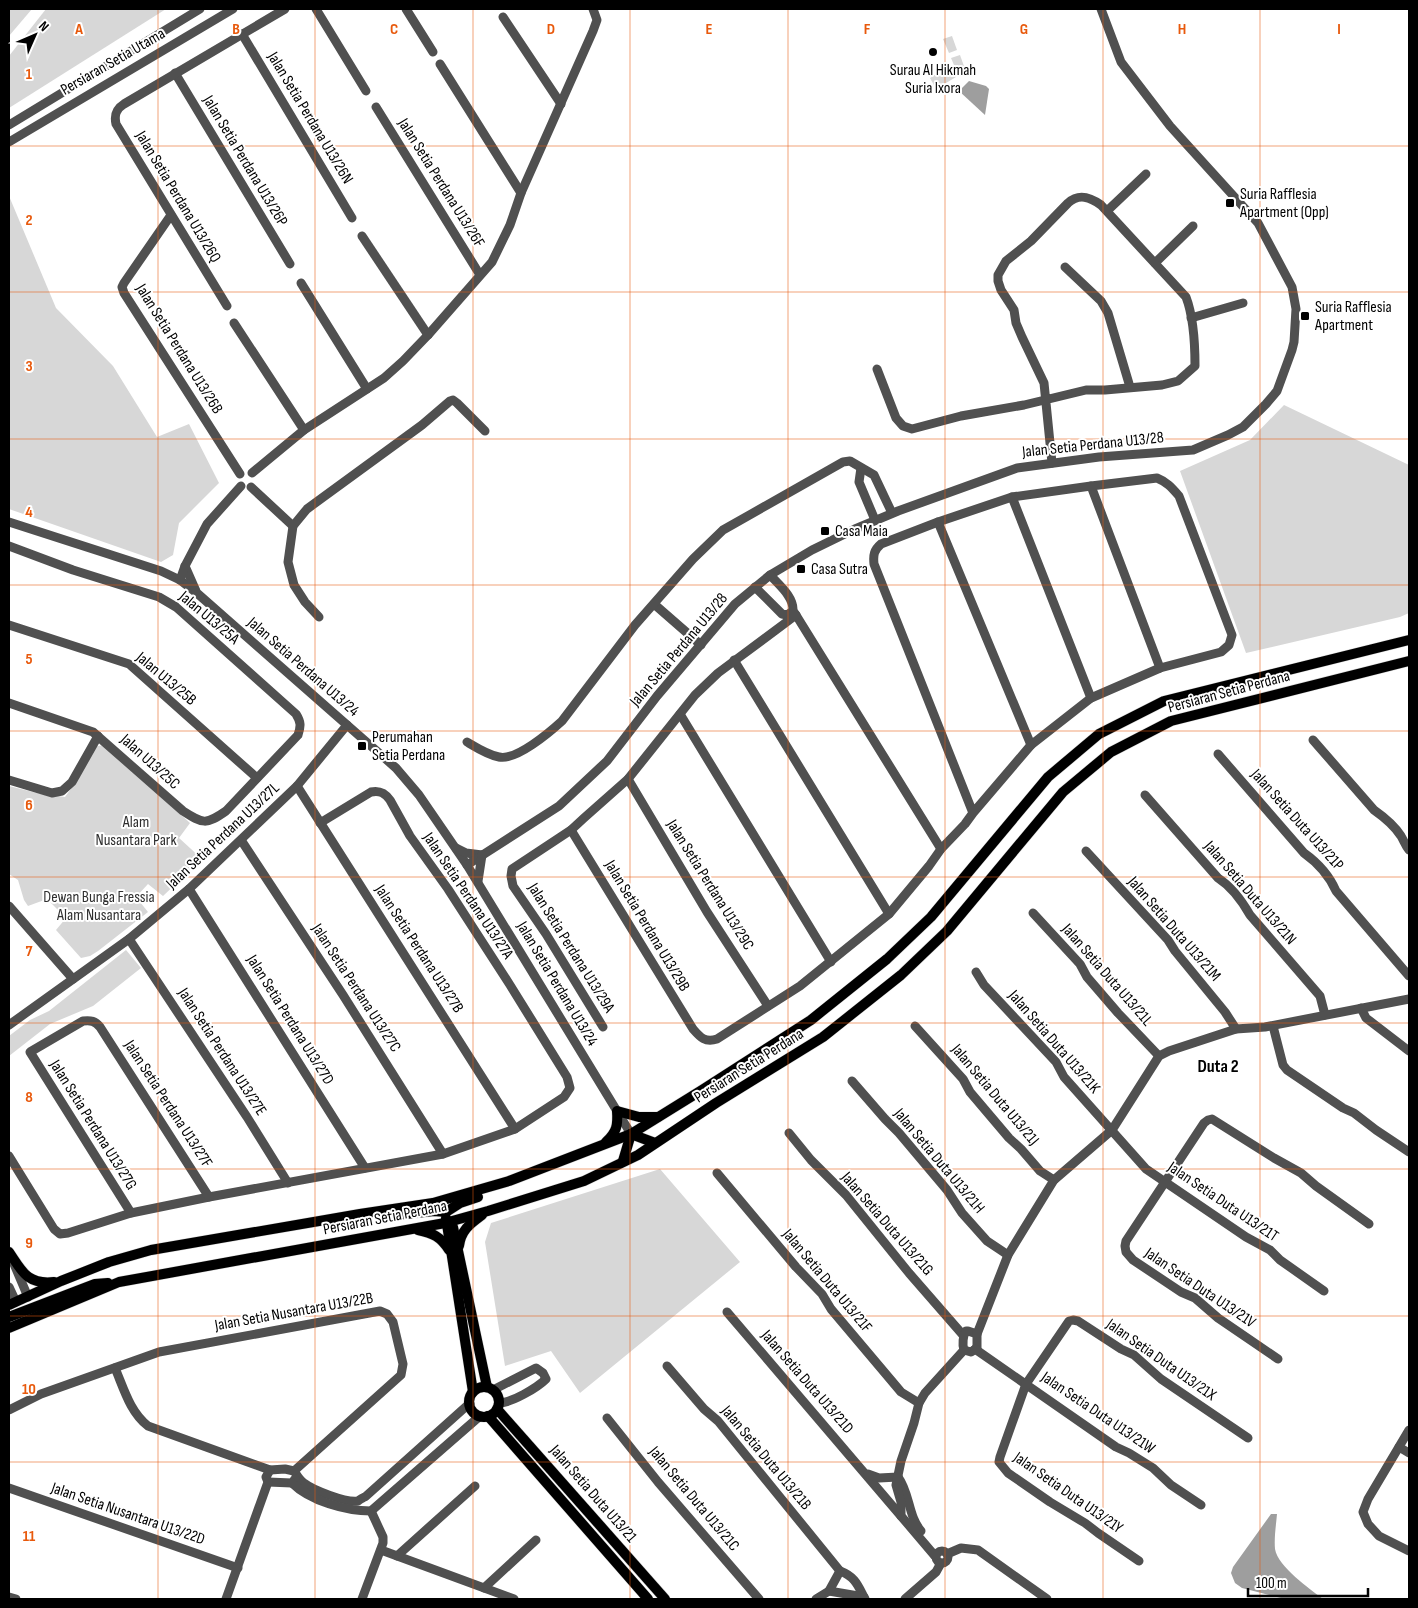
<svg xmlns="http://www.w3.org/2000/svg" width="1418" height="1608" viewBox="0 0 1418 1608" font-family="'Sofia Sans Condensed',sans-serif">
  <rect width="100%" height="100%" fill="#fff"/>
  <g fill="#d7d7d7">
    <path d="M9,9H32L9,36Z"/>
    <path d="M46,9H166L9,108V56Z"/>
    <path d="M952,36L957,50L949,53L943,39Z"/>
    <path d="M960,55L965,69L957,72L951,58Z"/>
    <path d="M949,66L956,77L936,89L930,78Z"/>
    <path d="M9,196L56,308L113,366L157,437L189,424L219,483L179,523L173,555L161,562L9,509Z"/>
    <path d="M1284,405L1409,465V613L1400,617L1246,653L1180,471L1250,440Z"/>
    <path d="M104,745L190,823L179,838L202,859L163,896L148,884L136,897L148,912L98,951L90,956L81,958L56,930L66,918L47,899L28,906L24,900L18,880L9,874V786L37,793L65,797L73,786L92,747Z"/>
    <path d="M126,950L141,968L93,1006L50,1024L9,1056V1036L30,1020L49,1011Z"/>
    <path d="M660,1169L740,1262L580,1393L551,1351L505,1366L485,1242L491,1223Z"/>
  </g>
  <g fill="#9e9e9e">
    <path d="M969,81L986,86L989,89L985,115L959,91Z"/>
    <path d="M1271,1514H1277C1276,1525 1274,1538 1275,1549C1278,1567 1310,1589 1323,1599H1285L1242,1588L1235,1583L1231,1573L1233,1567Z"/>
  </g>
  <g fill="none" stroke-linecap="round" stroke-linejoin="round">
    <g stroke="#dbdbdb" stroke-width="11">
      <g id="major">
        <path d="M631,1134L655,1143"/>
        <path d="M606,1142C617,1132 618,1125 617,1111L639,1117H658"/>
        <path d="M623,1161L631,1134"/>
        <path d="M396,1215L434,1211L446,1212L460,1203L478,1197"/>
        <path d="M446,1218L473,1392"/>
        <path d="M453,1227L487,1387"/>
        <path d="M418,1230C433,1233 441,1237 449,1250"/>
        <path d="M459,1246C461,1230 470,1224 482,1215"/>
        <path d="M9,1252C22,1271 27,1285 54,1282"/>
        <path d="M9,1305L61,1281L109,1262L151,1250L360,1214L433,1203L509,1181L631,1134L702,1090L811,1020L887,959L931,917L1048,777L1099,734L1164,701L1409,640"/>
        <path d="M9,1317L95,1284L108,1283"/>
        <path d="M9,1328L119,1282L445,1223L488,1211L584,1181L638,1155L716,1103L823,1037L901,975L947,931L1063,792L1111,752L1171,721L1409,661"/>
        <circle cx="484" cy="1402" r="15"/>
        <path d="M497,1409L665,1599"/>
        <path d="M488,1416L648,1599"/>
      </g>
    </g>
    <g stroke="#505050" stroke-width="9">
      <path d="M316,9L366,91"/>
      <path d="M406,9L433,52"/>
      <path d="M503,17L561,104"/>
      <path d="M242,34L352,218"/>
      <path d="M175,73L290,264"/>
      <path d="M376,107L480,275"/>
      <path d="M9,125L200,9"/>
      <path d="M9,142L233,9"/>
      <path d="M521,193L593,31L597,20L593,9"/>
      <path d="M1107,211L1146,174"/>
      <path d="M171,215L124,283L122,287L124,293L240,474"/>
      <path d="M362,236L428,335"/>
      <path d="M1155,263L1193,226"/>
      <path d="M1065,267L1101,301L1108,313L1130,387"/>
      <path d="M301,283L367,389"/>
      <path d="M227,306L116,124C114,115 116,109 124,104L285,9"/>
      <path d="M1191,318L1243,303"/>
      <path d="M234,323L304,430"/>
      <path d="M877,369L896,418L903,426L912,429L961,416L1024,405L1086,390H1105L1162,385L1178,381L1195,366C1195,343 1194,318 1186,297L1101,205C1090,197 1079,193 1068,203L1031,241L1006,261L998,275V281L1001,290L1014,310L1016,323L1022,337L1044,383L1052,463"/>
      <path d="M861,468L859,482L875,520"/>
      <path d="M252,473L304,430L384,378L403,361L428,335L492,262L510,225L521,193L440,64"/>
      <path d="M1091,486L1160,668"/>
      <path d="M251,487L293,526"/>
      <path d="M1012,497L1091,698"/>
      <path d="M9,522L161,571L180,580L198,594L396,768L419,795L467,865L631,1134"/>
      <path d="M938,522L1031,745"/>
      <path d="M9,546L73,570L159,597L176,607L296,714C301,722 301,726 298,735L226,811C206,825 203,824 183,811L93,732L9,703"/>
      <path d="M185,566L196,591"/>
      <path d="M180,580L185,566L207,524L241,486"/>
      <path d="M755,587L782,614L787,615L793,611"/>
      <path d="M654,604L701,645"/>
      <path d="M796,615L941,849"/>
      <path d="M319,617L305,602L294,585L288,562L293,526L307,509L422,425L450,401L453,400L457,403L485,431"/>
      <path d="M9,625L129,664L257,778"/>
      <path d="M734,660L889,914"/>
      <path d="M680,714L831,962"/>
      <path d="M1313,740L1374,810C1384,817 1394,825 1401,836C1404,841 1405,845 1409,850"/>
      <path d="M467,742C477,748 488,755 499,757C516,761 550,732 562,721L635,625L693,559L723,530L843,462L850,461L874,475L892,513"/>
      <path d="M1218,754L1304,853C1318,863 1329,875 1336,891L1409,976"/>
      <path d="M628,779L707,912L768,1006"/>
      <path d="M9,780L52,793L62,791L72,782L98,736"/>
      <path d="M297,786L515,1129"/>
      <path d="M1145,795L1218,878C1232,887 1242,901 1250,915L1320,996L1325,1015"/>
      <path d="M571,830L693,1029C700,1037 705,1043 717,1039L800,986L889,914L929,866L941,849L965,824L973,813L1031,745L1091,698L1160,668L1221,652L1229,645L1232,635L1179,496C1172,488 1167,482 1157,478L1091,486L1012,497L938,522L881,544C874,550 873,555 874,564L973,813"/>
      <path d="M241,840L343,995L443,1154"/>
      <path d="M456,848L466,853L482,855"/>
      <path d="M1086,851L1168,940L1175,951L1225,1012L1236,1029"/>
      <path d="M467,865L559,806L607,761L657,696L735,604L770,575L812,550L855,529L898,511L1017,468L1099,457L1193,450L1228,435L1243,427L1266,404L1277,391L1292,350L1294,342L1296,309L1292,287L1258,223L1170,126L1121,62L1101,9"/>
      <path d="M478,881L482,855"/>
      <path d="M189,889L365,1168"/>
      <path d="M9,906L73,979"/>
      <path d="M1033,913L1080,964L1087,977L1118,1013L1159,1056"/>
      <path d="M129,939L247,1117L288,1183"/>
      <path d="M976,972L984,985L1056,1062L1064,1077L1146,1169L1246,1237L1270,1250L1280,1260L1324,1291"/>
      <path d="M1361,1008L1366,1018L1409,1051"/>
      <path d="M9,1025L129,939L189,889L297,786L347,725"/>
      <path d="M915,1026L963,1079L970,1092L1009,1138L1021,1149L1040,1171L1054,1180"/>
      <path d="M1273,1026L1283,1065L1287,1070L1343,1108L1354,1113L1376,1130L1409,1152"/>
      <path d="M603,1027L546,934L513,886L511,876L512,869L571,830L584,818L628,779L695,695L718,673L796,615L793,611C794,597 779,585 770,575"/>
      <path d="M852,1081L885,1119L899,1133L947,1190L962,1213L987,1241L1008,1255"/>
      <path d="M789,1133L811,1160L846,1195L909,1273L963,1335"/>
      <path d="M9,1156L54,1229L60,1234L68,1233L131,1213L209,1197L443,1154L515,1129L564,1097L570,1088L567,1077L510,985L448,889L410,836L390,800C385,793 380,790 371,792L320,823"/>
      <path d="M717,1173L796,1267L822,1294L831,1309L901,1392L919,1403"/>
      <path d="M131,1213L30,1052L83,1021C91,1020 95,1021 100,1027L209,1197"/>
      <path d="M14,1264L28,1297"/>
      <path d="M9,1287L16,1302"/>
      <path d="M727,1312L901,1516"/>
      <path d="M966,1331H968L977,1334V1348L971,1352L964,1350C962,1344 963,1336 966,1331Z"/>
      <path d="M977,1334L1008,1255L1054,1180L1112,1130L1159,1056L1169,1051L1236,1029L1265,1027L1409,999"/>
      <path d="M975,1349L1116,1447L1129,1453L1153,1468L1171,1485L1201,1505"/>
      <path d="M1278,1359L1218,1318L1195,1298L1181,1292L1133,1260L1126,1252L1125,1246L1126,1241L1204,1123L1208,1120L1212,1119L1274,1158L1301,1173L1316,1186L1369,1224"/>
      <path d="M667,1366L704,1409L718,1421L840,1571C856,1577 858,1586 865,1599"/>
      <path d="M115,1368C124,1389 130,1412 148,1426L270,1470L285,1469L294,1471C297,1475 299,1480 304,1483C313,1490 346,1503 358,1501C359,1500 364,1497 365,1497L470,1403"/>
      <path d="M493,1390L536,1368L543,1373L546,1379C537,1388 511,1403 499,1403"/>
      <path d="M9,1410L41,1394L159,1352L380,1311L387,1314L393,1322L403,1364L401,1375L294,1471"/>
      <path d="M607,1418L658,1482L759,1599"/>
      <path d="M1409,1430L1368,1499L1363,1512L1368,1524L1379,1536L1409,1551"/>
      <path d="M1399,1447L1409,1453"/>
      <path d="M868,1474L879,1478L898,1477"/>
      <path d="M898,1477C910,1493 908,1516 921,1531"/>
      <path d="M268,1482L292,1483L295,1479"/>
      <path d="M292,1483C310,1501 346,1511 371,1511L480,1416"/>
      <path d="M9,1488L238,1568"/>
      <path d="M381,1550L514,1599"/>
      <circle cx="942" cy="1557" r="6"/>
      <path d="M947,1554L961,1548L978,1550L1047,1599"/>
      <path d="M397,1556L475,1486"/>
      <path d="M935,1556L901,1516V1502L896,1485L901,1461L914,1423L919,1403L925,1393L964,1350"/>
      <path d="M1139,1561L1098,1533L1085,1523L1050,1502L1008,1473L999,1462L1000,1457L1026,1384L1069,1321L1073,1320L1078,1321L1121,1349L1134,1355L1161,1379L1248,1438"/>
      <path d="M484,1588L536,1540"/>
      <path d="M829,1591L864,1597"/>
      <path d="M9,1597L16,1599"/>
      <path d="M226,1599L268,1482L266,1477L270,1470"/>
      <path d="M362,1599L383,1543V1537L371,1511"/>
      <path d="M816,1599L829,1591L840,1571"/>
      <path d="M905,1599L936,1572L941,1563"/>
    </g>
    <use href="#major" stroke="#000" stroke-width="10"/>
  </g>
  <path fill="none" stroke="#e8590c" stroke-width="1" stroke-opacity="0.55" d="M158,9V1599M315,9V1599M473,9V1599M630,9V1599M788,9V1599M945,9V1599M1103,9V1599M1260,9V1599M9,146H1409M9,292H1409M9,439H1409M9,585H1409M9,731H1409M9,877H1409M9,1023H1409M9,1169H1409M9,1316H1409M9,1462H1409"/>
  <g fill="#000" stroke="#fff" stroke-width="2">
    <circle cx="933" cy="52" r="5"/>
    <rect x="1225" y="198" width="10" height="10" rx="2.5"/>
    <rect x="1300" y="311" width="10" height="10" rx="2.5"/>
    <rect x="820" y="526" width="10" height="10" rx="2.5"/>
    <rect x="796" y="564" width="10" height="10" rx="2.5"/>
    <rect x="357" y="741" width="10" height="10" rx="2.5"/>
  </g>
  <g text-anchor="middle" dominant-baseline="central" stroke-width="4" stroke-linejoin="round" paint-order="stroke">
    <g font-size="16" fill="#000" stroke="#fff">
      <text transform="translate(113 62) rotate(-30)">Persiaran Setia Utama</text>
      <text transform="translate(310 118) rotate(59)">Jalan Setia Perdana U13/26N</text>
      <text transform="translate(245 161) rotate(59)">Jalan Setia Perdana U13/26P</text>
      <text transform="translate(441 183) rotate(58)">Jalan Setia Perdana U13/26F</text>
      <text transform="translate(178 197) rotate(59)">Jalan Setia Perdana U13/26Q</text>
      <text transform="translate(179 349) rotate(58)">Jalan Setia Perdana U13/26B</text>
      <text transform="translate(1093 445) rotate(-6)">Jalan Setia Perdana U13/28</text>
      <text transform="translate(209 618) rotate(40)">Jalan U13/25A</text>
      <text transform="translate(679 650) rotate(-50)">Jalan Setia Perdana U13/28</text>
      <text transform="translate(303 667) rotate(41)">Jalan Setia Perdana U13/24</text>
      <text transform="translate(166 679) rotate(40)">Jalan U13/25B</text>
      <text transform="translate(1229 692) rotate(-15)">Persiaran Setia Perdana</text>
      <text transform="translate(150 762) rotate(42)">Jalan U13/25C</text>
      <text transform="translate(1297 820) rotate(48)">Jalan Setia Duta U13/21P</text>
      <text transform="translate(223 836) rotate(-43)">Jalan Setia Perdana U13/27L</text>
      <text transform="translate(710 885) rotate(58)">Jalan Setia Perdana U13/29C</text>
      <text transform="translate(1250 893) rotate(49)">Jalan Setia Duta U13/21N</text>
      <text transform="translate(468 896) rotate(56)">Jalan Setia Perdana U13/27A</text>
      <text transform="translate(647 926) rotate(59)">Jalan Setia Perdana U13/29B</text>
      <text transform="translate(1174 929) rotate(49)">Jalan Setia Duta U13/21M</text>
      <text transform="translate(571 948) rotate(58)">Jalan Setia Perdana U13/29A</text>
      <text transform="translate(419 949) rotate(57)">Jalan Setia Perdana U13/27B</text>
      <text transform="translate(1107 975) rotate(49)">Jalan Setia Duta U13/21L</text>
      <text transform="translate(557 984) rotate(59)">Jalan Setia Perdana U13/24</text>
      <text transform="translate(356 988) rotate(57)">Jalan Setia Perdana U13/27C</text>
      <text transform="translate(290 1020) rotate(58)">Jalan Setia Perdana U13/27D</text>
      <text transform="translate(1054 1042) rotate(49)">Jalan Setia Duta U13/21K</text>
      <text transform="translate(222 1052) rotate(57)">Jalan Setia Perdana U13/27E</text>
      <text transform="translate(749 1066) rotate(-32)">Persiaran Setia Perdana</text>
      <text transform="translate(995 1095) rotate(50)">Jalan Setia Duta U13/21J</text>
      <text transform="translate(168 1104) rotate(57)">Jalan Setia Perdana U13/27F</text>
      <text transform="translate(93 1125) rotate(58)">Jalan Setia Perdana U13/27G</text>
      <text transform="translate(939 1161) rotate(50)">Jalan Setia Duta U13/21H</text>
      <text transform="translate(1223 1202) rotate(34)">Jalan Setia Duta U13/21T</text>
      <text transform="translate(385 1218) rotate(-11)">Persiaran Setia Perdana</text>
      <text transform="translate(887 1224) rotate(49)">Jalan Setia Duta U13/21G</text>
      <text transform="translate(827 1281) rotate(50)">Jalan Setia Duta U13/21F</text>
      <text transform="translate(1200 1288) rotate(34)">Jalan Setia Duta U13/21V</text>
      <text transform="translate(294 1312) rotate(-10)">Jalan Setia Nusantara U13/22B</text>
      <text transform="translate(1161 1360) rotate(35)">Jalan Setia Duta U13/21X</text>
      <text transform="translate(807 1382) rotate(49)">Jalan Setia Duta U13/21D</text>
      <text transform="translate(1098 1413) rotate(34)">Jalan Setia Duta U13/21W</text>
      <text transform="translate(766 1458) rotate(50)">Jalan Setia Duta U13/21B</text>
      <text transform="translate(1068 1493) rotate(35)">Jalan Setia Duta U13/21Y</text>
      <text transform="translate(593 1494) rotate(49)">Jalan Setia Duta U13/21</text>
      <text transform="translate(694 1499) rotate(50)">Jalan Setia Duta U13/21C</text>
      <text transform="translate(128 1514) rotate(19)">Jalan Setia Nusantara U13/22D</text>
    </g>
    <g font-size="16" fill="#000" stroke="#fff" text-anchor="start">
      <text x="933" y="70" text-anchor="middle">Surau Al Hikmah<tspan x="933" dy="18">Suria Ixora</tspan></text>
      <text x="1240" y="194">Suria Rafflesia<tspan x="1240" dy="18">Apartment (Opp)</tspan></text>
      <text x="1315" y="307">Suria Rafflesia<tspan x="1315" dy="18">Apartment</tspan></text>
      <text x="835" y="531">Casa Maia</text>
      <text x="811" y="569">Casa Sutra</text>
      <text x="372" y="737">Perumahan<tspan x="372" dy="18">Setia Perdana</tspan></text>
    </g>
    <g font-size="16" fill="#2e2e2e" stroke="#fff">
      <text x="136" y="822">Alam<tspan x="136" dy="18">Nusantara Park</tspan></text>
      <text x="99" y="897">Dewan Bunga Fressia<tspan x="99" dy="18">Alam Nusantara</tspan></text>
    </g>
    <g font-size="18" font-weight="bold" fill="#000" stroke="#fff">
      <text x="1218" y="1066">Duta 2</text>
    </g>
  </g>
  <g font-size="16" text-anchor="middle" font-weight="bold" fill="#e8590c" stroke="#fff" stroke-width="4" stroke-linejoin="round" paint-order="stroke">
    <text x="79" y="34">A</text>
    <text x="236" y="34">B</text>
    <text x="394" y="34">C</text>
    <text x="551" y="34">D</text>
    <text x="709" y="34">E</text>
    <text x="867" y="34">F</text>
    <text x="1024" y="34">G</text>
    <text x="1182" y="34">H</text>
    <text x="1339" y="34">I</text>
    <text x="29" y="79">1</text>
    <text x="29" y="225">2</text>
    <text x="29" y="371">3</text>
    <text x="29" y="517">4</text>
    <text x="29" y="664">5</text>
    <text x="29" y="810">6</text>
    <text x="29" y="956">7</text>
    <text x="29" y="1102">8</text>
    <text x="29" y="1248">9</text>
    <text x="29" y="1394">10</text>
    <text x="29" y="1541">11</text>
  </g>
  <rect width="1418" height="1608" fill="none" stroke="#000000" stroke-width="20"/>
  <g transform="translate(35 35) rotate(45)" stroke="#ffffff" stroke-width="4" paint-order="stroke">
  <path d="M0-4L9 19L0 12L-9 19Z" fill="#000000"/>
  <text y="-8" font-size="14" font-weight="bold" text-anchor="middle" fill="#000000">N</text>
  </g>
  <path d="M1248 1588v8h120v-8" fill="none" stroke="#000000" stroke-width="2.5"/>
  <text x="1256" y="1588" font-size="15" fill="#000000" stroke="#ffffff" stroke-width="4" paint-order="stroke">100 m</text>
</svg>
